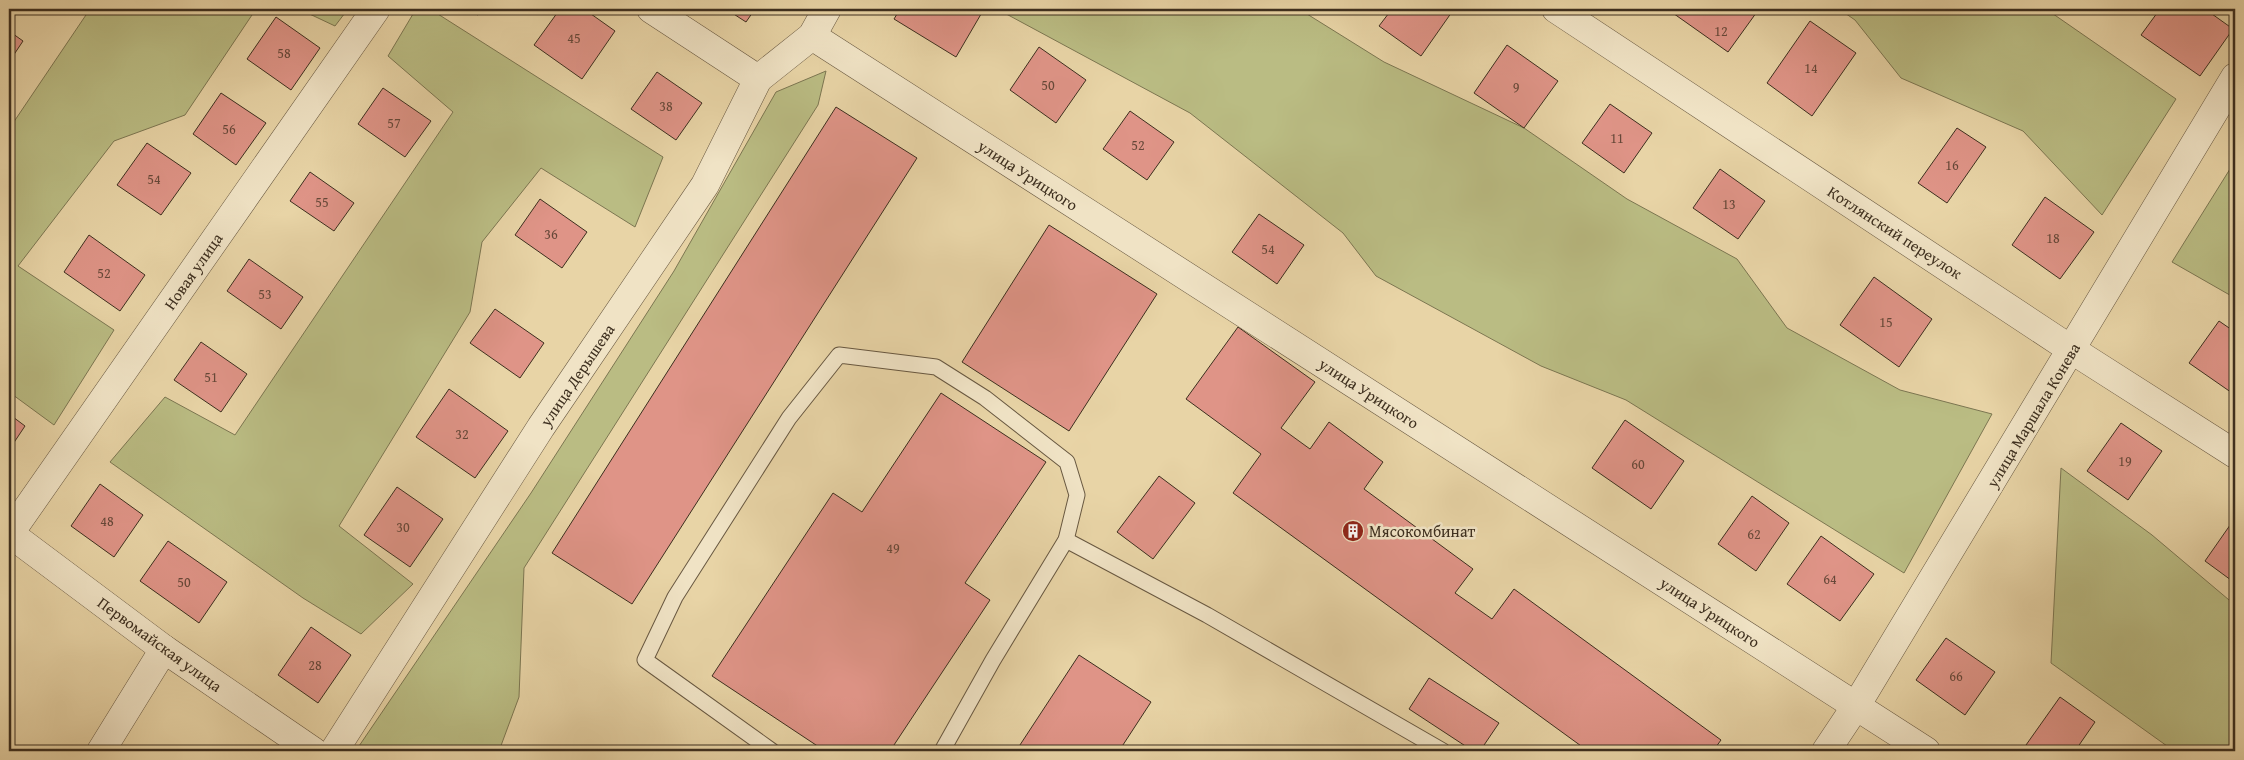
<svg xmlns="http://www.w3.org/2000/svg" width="2244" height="760" viewBox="0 0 2244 760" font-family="'Gentium Book Plus',serif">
  <rect width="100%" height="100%" fill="#e8d4a6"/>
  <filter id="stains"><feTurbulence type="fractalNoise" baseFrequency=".004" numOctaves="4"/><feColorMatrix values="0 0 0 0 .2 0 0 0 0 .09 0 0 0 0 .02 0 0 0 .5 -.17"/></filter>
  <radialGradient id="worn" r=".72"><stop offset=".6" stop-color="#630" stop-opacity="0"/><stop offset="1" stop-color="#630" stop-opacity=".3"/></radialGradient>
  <g fill="#babc83" stroke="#7c7651">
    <path d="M90,9H256L185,115L114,141L18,266L114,330L54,425L9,392V129Z"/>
    <path d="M299,9H348L335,26Z"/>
    <path d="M416,9H430L663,157L635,227L541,168L482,242L470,312L339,526L413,584L361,634L303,598L110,462L165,397L235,435L453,112L388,56Z"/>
    <path d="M997,9H1299L1384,62L1524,128L1627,199L1737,259L1787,328L1900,390L1992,414L1904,573L1626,400L1541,366L1376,276L1343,233L1190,113Z"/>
    <path d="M1839,9H2046L2176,99L2102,215L2023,131L1901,78L1855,20Z"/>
    <path d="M826,71L818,105L524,568L519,697L499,751H363L357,749L531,493L674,271L776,92Z"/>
    <path d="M2235,161V298L2172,262Z"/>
    <path d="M2061,468L2152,535L2235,605V751H2174L2051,663Z"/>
  </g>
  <g fill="#df9487" stroke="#3d2f1f">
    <path d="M468,9H483L478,15Z"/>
    <path d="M560,9H584L615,31L582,79L534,45Z"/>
    <path d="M726,9H755L746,22Z"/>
    <path d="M900,9H984L956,57L894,19Z"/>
    <path d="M1392,9H1454L1421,56L1379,26Z"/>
    <path d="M1671,9H1759L1728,52L1670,11Z"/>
    <path d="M2160,9H2205L2233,29L2200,76L2141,35Z"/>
    <path d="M276,17L320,48L291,90L247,59Z"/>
    <path d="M1810,21L1856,53L1812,116L1767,83Z"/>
    <path d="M9,31L23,41L9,62Z"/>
    <path d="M1507,45L1558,81L1524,128L1474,93Z"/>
    <path d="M1039,47L1086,80L1056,123L1010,90Z"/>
    <path d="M657,72L702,103L676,140L631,109Z"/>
    <path d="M383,88L431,121L405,157L358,124Z"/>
    <path d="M221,93L266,123L236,165L193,134Z"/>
    <path d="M1610,104L1652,133L1624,173L1582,143Z"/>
    <path d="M836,107L917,158L632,604L552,553Z"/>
    <path d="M1130,111L1174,142L1147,180L1103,149Z"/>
    <path d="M1957,128L1986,147L1947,203L1918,183Z"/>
    <path d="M147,143L191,173L161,215L117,185Z"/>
    <path d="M1720,169L1765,201L1738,239L1693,208Z"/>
    <path d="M310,172L354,203L334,231L290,201Z"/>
    <path d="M2045,197L2094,232L2060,279L2012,245Z"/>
    <path d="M540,199L587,232L562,268L515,235Z"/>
    <path d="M1259,214L1304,245L1277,284L1232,252Z"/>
    <path d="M1049,225L1157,294L1069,431L962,362Z"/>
    <path d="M89,235L145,275L120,311L64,272Z"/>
    <path d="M249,259L303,297L281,329L227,291Z"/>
    <path d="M1874,277L1932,319L1899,367L1840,325Z"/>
    <path d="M495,309L544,343L520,378L470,343Z"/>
    <path d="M2219,321L2235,332V395L2189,363Z"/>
    <path d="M1238,327L1315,382L1281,428L1310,449L1329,422L1383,462L1364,489L1473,569L1455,593L1492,619L1514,589L1721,740L1713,751H1588L1233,493L1261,454L1186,399Z"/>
    <path d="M201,342L247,374L221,412L174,380Z"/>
    <path d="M449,389L508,431L475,478L416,437Z"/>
    <path d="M941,393L1046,462L965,583L990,600L890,751H825L712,676L833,493L862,512Z"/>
    <path d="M9,414L25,426L9,450Z"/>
    <path d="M1625,420L1684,461L1651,509L1592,468Z"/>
    <path d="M2121,423L2162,451L2128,500L2087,471Z"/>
    <path d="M1159,476L1195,503L1153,559L1117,532Z"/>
    <path d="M100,484L143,515L114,557L71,526Z"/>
    <path d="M397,487L443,519L410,567L364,535Z"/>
    <path d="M1752,496L1789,523L1756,571L1718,544Z"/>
    <path d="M2235,518V583L2205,561Z"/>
    <path d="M1821,536L1874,574L1840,621L1787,584Z"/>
    <path d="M168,541L227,582L199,623L140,581Z"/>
    <path d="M311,627L351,655L318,703L278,675Z"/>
    <path d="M1946,638L1995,672L1965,715L1916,680Z"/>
    <path d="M1079,655L1151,702L1119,751H1016Z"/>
    <path d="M1429,678L1499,723L1480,751H1473L1409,709Z"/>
    <path d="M2060,697L2095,722L2075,751H2035L2026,745Z"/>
  </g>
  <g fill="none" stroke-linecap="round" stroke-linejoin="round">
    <g stroke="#685841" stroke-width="17">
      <g id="service">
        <path d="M1066,540L1207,615L1443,751"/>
        <path d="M772,751L645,660L675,597L789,418L839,355L936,367L985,398L1067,462L1077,495L1066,540L993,660L942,751"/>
      </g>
    </g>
    <g stroke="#685841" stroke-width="29">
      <g id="minor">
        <path d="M1556,9L2072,350L2235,454"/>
        <path d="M812,36L1926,751"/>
        <path d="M10,533L376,9"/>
        <path d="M101,751L164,649"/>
        <path d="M1826,751L1856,706L2235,77"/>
      </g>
    </g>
    <g stroke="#685841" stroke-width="29">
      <g id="tertiary">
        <path d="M651,9L758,79"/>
        <path d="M9,533L164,649L313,751"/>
        <path d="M334,751L541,427L705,185L758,79L812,36L827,9"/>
      </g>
    </g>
    <use href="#service" stroke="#f0e3c5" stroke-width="15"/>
    <use href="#minor" stroke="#f0e3c5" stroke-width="28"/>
    <use href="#tertiary" stroke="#f0e3c5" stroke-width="28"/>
  </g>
  <defs>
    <g id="building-disc" transform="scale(1.125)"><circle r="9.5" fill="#8f2418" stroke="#f0e3c5"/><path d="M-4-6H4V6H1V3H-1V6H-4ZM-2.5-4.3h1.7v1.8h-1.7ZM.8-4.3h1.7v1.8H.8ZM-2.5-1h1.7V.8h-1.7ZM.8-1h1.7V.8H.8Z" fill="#fff"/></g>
  </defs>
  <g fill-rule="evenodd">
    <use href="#building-disc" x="1353" y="531"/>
  </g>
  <g text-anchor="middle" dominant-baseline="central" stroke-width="5" stroke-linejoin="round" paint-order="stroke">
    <g font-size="14" fill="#664839">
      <text x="1721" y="31">12</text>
      <text x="574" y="38">45</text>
      <text x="284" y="53">58</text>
      <text x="1811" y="68">14</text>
      <text x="1048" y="85">50</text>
      <text x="1516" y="87">9</text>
      <text x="666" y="106">38</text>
      <text x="394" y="123">57</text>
      <text x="229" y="129">56</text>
      <text x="1617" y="138">11</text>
      <text x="1138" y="145">52</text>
      <text x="1952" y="165">16</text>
      <text x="154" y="179">54</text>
      <text x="322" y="202">55</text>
      <text x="1729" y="204">13</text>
      <text x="551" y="234">36</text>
      <text x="2053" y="238">18</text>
      <text x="1268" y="249">54</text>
      <text x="104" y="273">52</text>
      <text x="265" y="294">53</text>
      <text x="1886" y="322">15</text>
      <text x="211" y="377">51</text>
      <text x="462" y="434">32</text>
      <text x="2125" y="461">19</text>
      <text x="1638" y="464">60</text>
      <text x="107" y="521">48</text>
      <text x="403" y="527">30</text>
      <text x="1754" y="534">62</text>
      <text x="893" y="548">49</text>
      <text x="1830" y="579">64</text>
      <text x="184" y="582">50</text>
      <text x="315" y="665">28</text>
      <text x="1956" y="676">66</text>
    </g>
    <g font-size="16" fill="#3d2f1f" stroke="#f0e3c5">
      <text transform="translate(1028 175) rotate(33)">улица Урицкого</text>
      <text transform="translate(1895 232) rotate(33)">Котлянский переулок</text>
      <text transform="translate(193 271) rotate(-55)">Новая улица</text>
      <text transform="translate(577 375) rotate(-56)">улица Дерышева</text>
      <text transform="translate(1369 393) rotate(33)">улица Урицкого</text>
      <text transform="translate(2033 415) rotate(-59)">улица Маршала Конева</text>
      <text transform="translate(1710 612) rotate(33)">улица Урицкого</text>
      <text transform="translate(160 644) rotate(36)">Первомайская улица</text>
    </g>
    <g font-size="16" fill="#3d2f1f" stroke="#f0e3c5" text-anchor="start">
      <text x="1369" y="531">Мясокомбинат</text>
    </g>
  </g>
  <rect width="2244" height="760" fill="none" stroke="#e8d4a6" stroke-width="30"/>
  <rect x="10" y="10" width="2224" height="740" fill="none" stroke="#3d2f1f" stroke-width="2.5"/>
  <rect x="15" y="15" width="2214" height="730" fill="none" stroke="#3d2f1f"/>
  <rect width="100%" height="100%" filter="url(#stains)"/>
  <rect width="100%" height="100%" fill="url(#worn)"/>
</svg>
